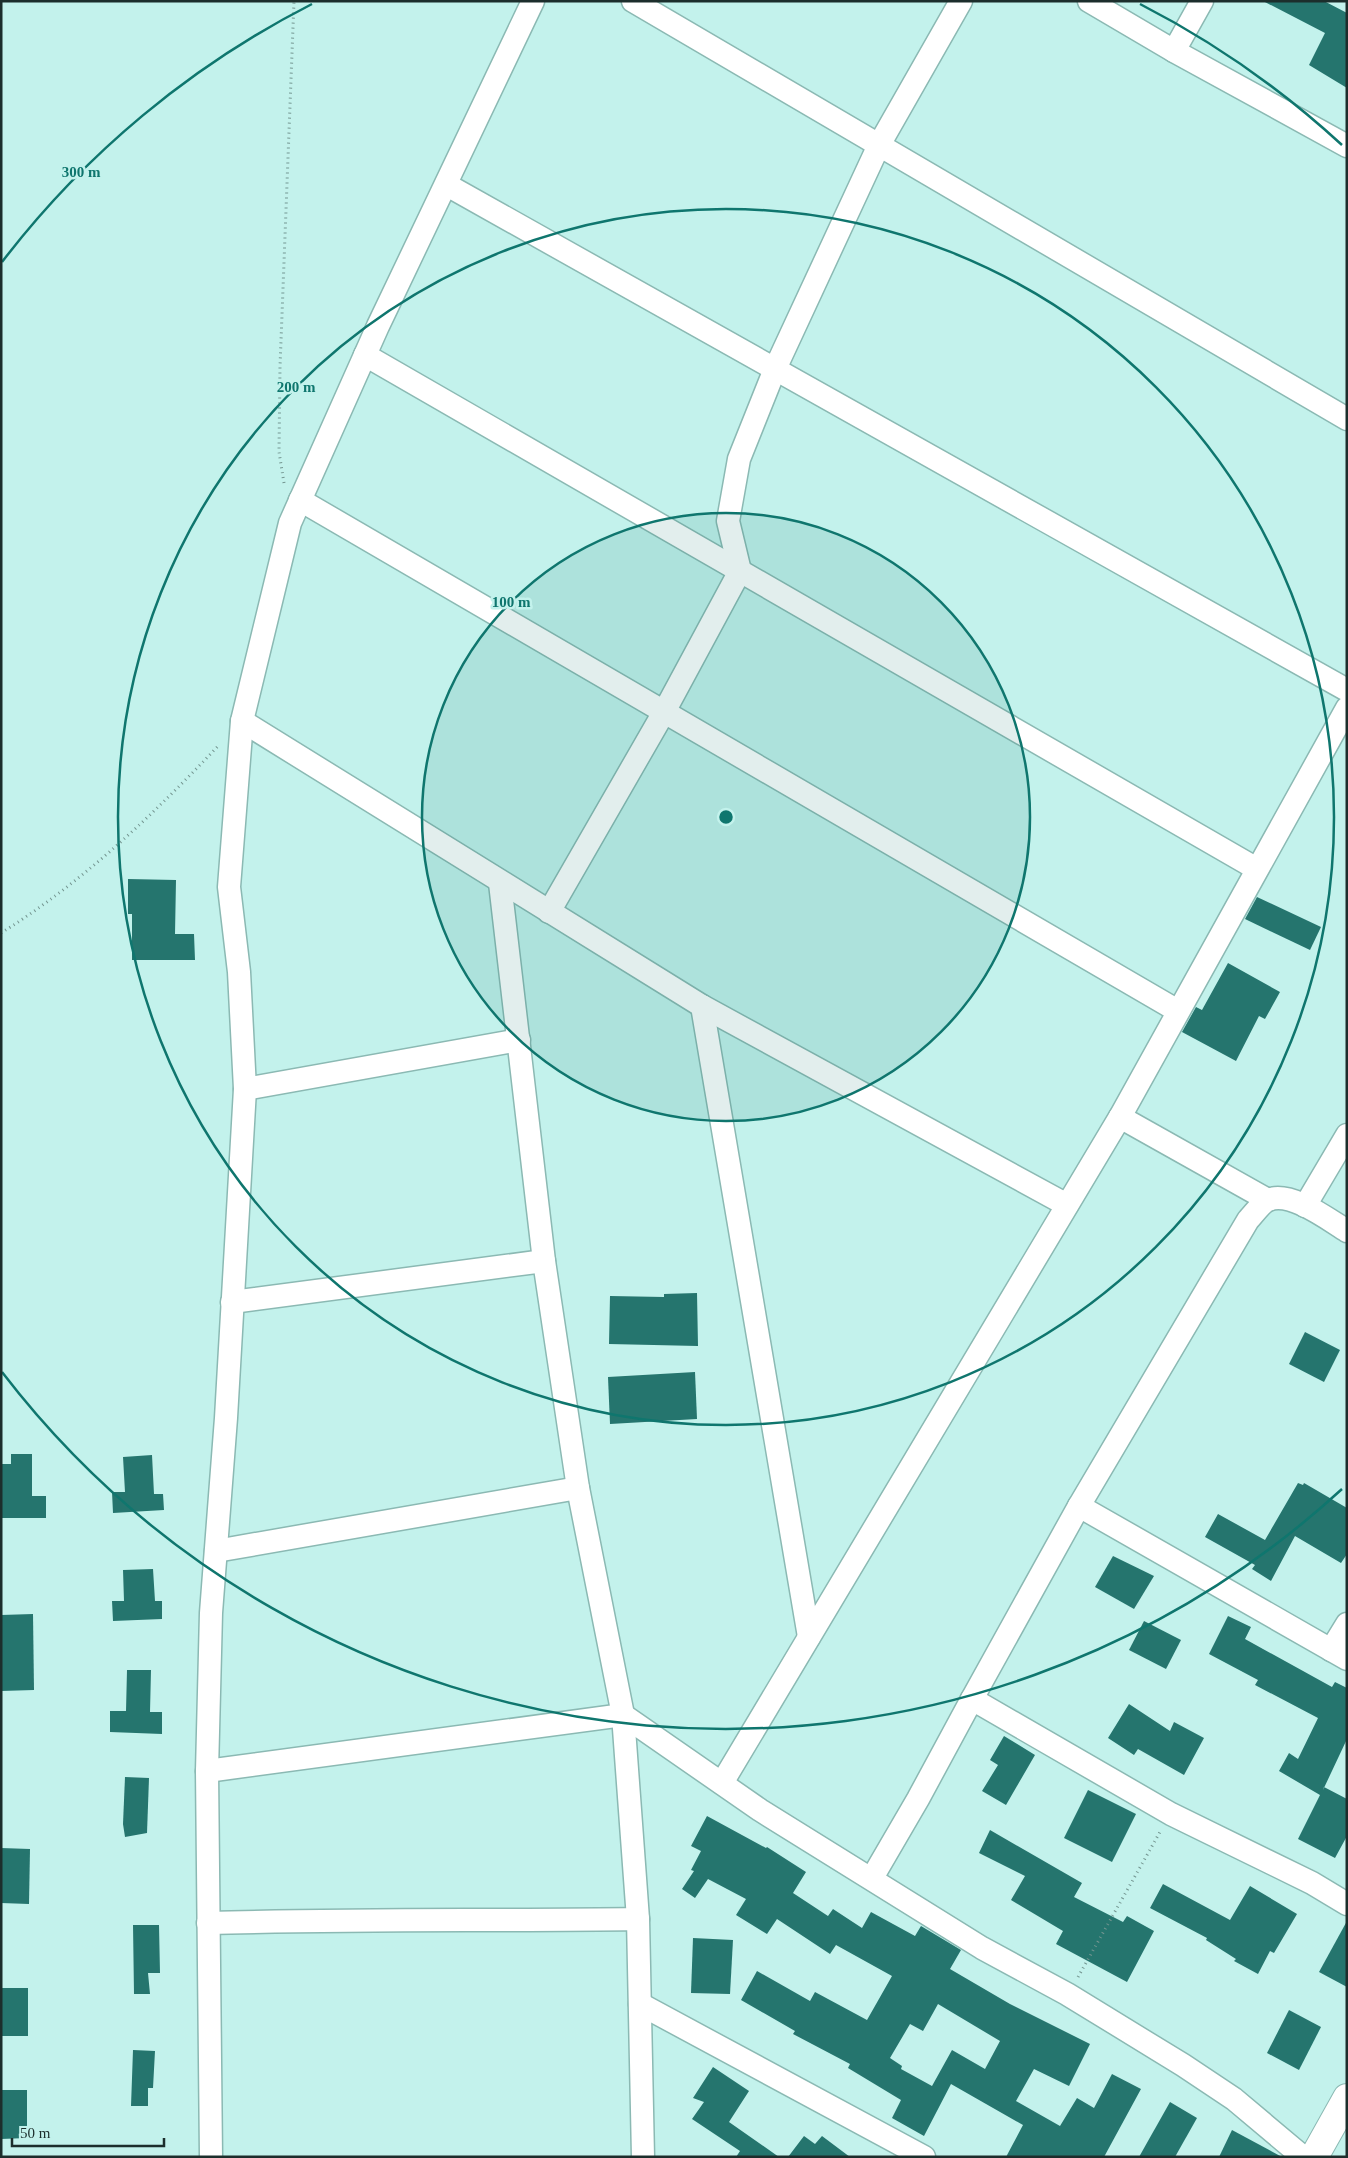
<svg xmlns="http://www.w3.org/2000/svg" width="1348" height="2158" viewBox="0 0 1348 2158" font-family="'Times New Roman',serif">
  <rect width="100%" height="100%" fill="#c3f2ec"/>
  <g fill="#25756e" fill-rule="evenodd">
    <path d="M1263,1H1324L1347,13V88L1309,65L1325,33Z"/>
    <path d="M128,879L176,880L175,934H194L195,960H132V914H128Z"/>
    <path d="M1257,897L1321,927L1310,950L1245,919Z"/>
    <path d="M1228,963L1280,992L1265,1019L1259,1016L1236,1061L1182,1032L1196,1007L1202,1010Z"/>
    <path d="M697,1293L698,1346L609,1344L610,1296L664,1297V1294Z"/>
    <path d="M1305,1332L1340,1350L1324,1382L1289,1364Z"/>
    <path d="M695,1372L697,1419L610,1424L608,1377Z"/>
    <path d="M11,1454H32V1496H46V1518H1V1464H11Z"/>
    <path d="M152,1455L154,1494H163L164,1510L113,1513L112,1492H125L123,1457Z"/>
    <path d="M1298,1483L1303,1485L1304,1483L1347,1508V1554L1341,1563L1295,1536L1271,1581L1252,1569L1255,1565L1205,1537L1218,1514L1265,1540Z"/>
    <path d="M1113,1556L1154,1576L1134,1609L1095,1587Z"/>
    <path d="M153,1569L155,1601H162V1619L113,1621L112,1601H124L123,1570Z"/>
    <path d="M33,1614L34,1690L1,1691V1615Z"/>
    <path d="M1228,1616L1251,1627L1245,1639L1332,1687L1335,1682L1347,1688V1739L1323,1790L1324,1787L1347,1799V1836L1335,1858L1298,1839L1320,1795L1279,1771L1289,1753L1298,1759L1318,1718L1255,1685L1258,1680L1209,1654Z"/>
    <path d="M1144,1621L1181,1640L1166,1669L1129,1650Z"/>
    <path d="M127,1670H151L150,1712H162V1734L110,1732V1711H126Z"/>
    <path d="M1129,1704L1170,1731L1174,1722L1204,1738L1184,1775L1138,1749L1134,1755L1108,1738Z"/>
    <path d="M1004,1736L1035,1755L1006,1805L982,1791L998,1765L990,1760Z"/>
    <path d="M125,1777L149,1778L147,1833L125,1837L123,1824Z"/>
    <path d="M1088,1790L1136,1814L1112,1862L1064,1838Z"/>
    <path d="M707,1816L766,1848L767,1847L806,1872L793,1893L828,1916L833,1909L862,1928L871,1912L915,1936L921,1926L961,1950L950,1969L1010,2004L1090,2044L1069,2086L1034,2069L1016,2101L1060,2126L1077,2098L1094,2108L1112,2074L1141,2089L1104,2157H1006L1023,2125L951,2084L924,2136L892,2118L901,2100L848,2068L850,2064L793,2034L795,2031L741,2000L757,1971L810,2001L815,1992L867,2020L892,1976L836,1945L830,1954L777,1919L767,1934L736,1915L746,1899L708,1879L695,1898L682,1889L694,1871L691,1870L701,1851L691,1846ZM938,2004L1000,2041L985,2069L952,2050L932,2086L901,2069L902,2066L890,2058L910,2024L923,2031Z"/>
    <path d="M990,1830L1082,1883L1074,1897L1123,1922L1127,1916L1154,1931L1127,1982L1056,1944L1063,1931L1011,1900L1025,1876L979,1853Z"/>
    <path d="M1,1848L30,1849L29,1904L1,1903Z"/>
    <path d="M1163,1884L1230,1920L1250,1886L1297,1914L1274,1953L1270,1951L1258,1974L1234,1961L1236,1959L1206,1940L1207,1938L1150,1908Z"/>
    <path d="M1347,1921V1987L1319,1972Z"/>
    <path d="M133,1925H159L160,1973H148L150,1994H134Z"/>
    <path d="M693,1938L733,1940L730,1994L691,1993Z"/>
    <rect x="1" y="1988" width="27" height="48"/>
    <path d="M1289,2010L1321,2027L1299,2070L1267,2053Z"/>
    <path d="M133,2050L155,2051L153,2088H148V2106H131Z"/>
    <path d="M713,2067L749,2091L729,2122L779,2157H736L740,2151L692,2119L704,2102L693,2098Z"/>
    <path d="M1,2090H27V2138L1,2139Z"/>
    <path d="M1170,2102L1197,2118L1175,2157H1139Z"/>
    <path d="M1232,2130L1282,2157H1219Z"/>
    <path d="M804,2136L815,2144L822,2136L850,2157H788Z"/>
  </g>
  <g fill="none" stroke-linecap="round" stroke-linejoin="round">
    <g stroke="#8bb9b3" stroke-width="25">
      <g id="minor">
        <path d="M633,1L1347,419"/>
        <path d="M1089,1L1174,51L1347,146"/>
        <path d="M1174,51L1202,1"/>
        <path d="M447,185L1347,690"/>
        <path d="M365,355L1257,869"/>
        <path d="M300,500L1178,1011"/>
        <path d="M242,721L702,1006L1067,1205"/>
        <path d="M500,883L544,1261L578,1488L623,1715L638,1919L643,2157"/>
        <path d="M549,912L664,712L740,571L728,521L739,459L775,369L879,145L961,1"/>
        <path d="M702,1006L809,1637"/>
        <path d="M245,1089L519,1040"/>
        <path d="M1120,1117L1268,1200"/>
        <path d="M1305,1206L1347,1135"/>
        <path d="M232,1302L544,1261"/>
        <path d="M1079,1506L1347,1659"/>
        <path d="M216,1551L578,1488"/>
        <path d="M1331,1650L1347,1624"/>
        <path d="M972,1699L1079,1506L1248,1220C1254,1214 1261,1203 1268,1200C1290,1190 1329,1220 1347,1231"/>
        <path d="M207,1771L623,1715L760,1810L982,1948L1067,1994L1183,2065L1234,2099L1303,2157"/>
        <path d="M722,1783L1120,1117L1347,708"/>
        <path d="M872,1878L918,1799L972,1699L1171,1814L1312,1883L1347,1904"/>
        <path d="M208,1923C351,1919 494,1921 638,1919"/>
        <path d="M640,2004L924,2157"/>
        <path d="M211,2157L207,1771L211,1613L226,1418L245,1089L239,972L229,887L242,721L290,523L378,326L533,1"/>
      </g>
    </g>
    <g stroke="#8bb9b3" stroke-width="30">
      <path id="tertiary" d="M1314,2157L1347,2098"/>
    </g>
    <g stroke="#749691" stroke-width="3" stroke-dasharray="1 4" stroke-linecap="butt">
      <path d="M284,483L279,452L280,367L294,1"/>
      <path d="M1,933C83,882 153,815 219,745"/>
      <path d="M1078,1977L1160,1832"/>
    </g>
    <use href="#minor" stroke="#fff" stroke-width="22"/>
    <use href="#tertiary" stroke="#fff" stroke-width="28"/>
  </g>
  <circle cx="726" cy="817" r="304" fill="#0f766e" fill-opacity=".12"/>
  <g fill="none" stroke="#0f766e" stroke-width="2.5">
    <circle cx="726" cy="817" r="304"/>
    <circle cx="726" cy="817" r="608"/>
    <path d="M1342 1489A912 912 0 0 1 2 1372M2 262A912 912 0 0 1 312 4M1140 4A912 912 0 0 1 1342 145"/>
  </g>
  <circle cx="726" cy="817" r="8" fill="#0f766e" stroke="#c3f2ec" stroke-width="2.5"/>
  <g font-size="15" text-anchor="middle" font-weight="bold" fill="#0f766e" stroke="#c3f2ec" stroke-width="5" stroke-linejoin="round" paint-order="stroke">
    <text x="81" y="177">300 m</text>
    <text x="296" y="392">200 m</text>
    <text x="511" y="607">100 m</text>
  </g>
  <rect width="1348" height="2158" fill="none" stroke="#1c2e2c" stroke-width="5"/>
  <path d="M12 2138v8h152v-8" fill="none" stroke="#1c2e2c" stroke-width="2.5"/>
  <text x="20" y="2138" font-size="15" fill="#1c2e2c" stroke="#c3f2ec" stroke-width="4" paint-order="stroke">50 m</text>
</svg>
